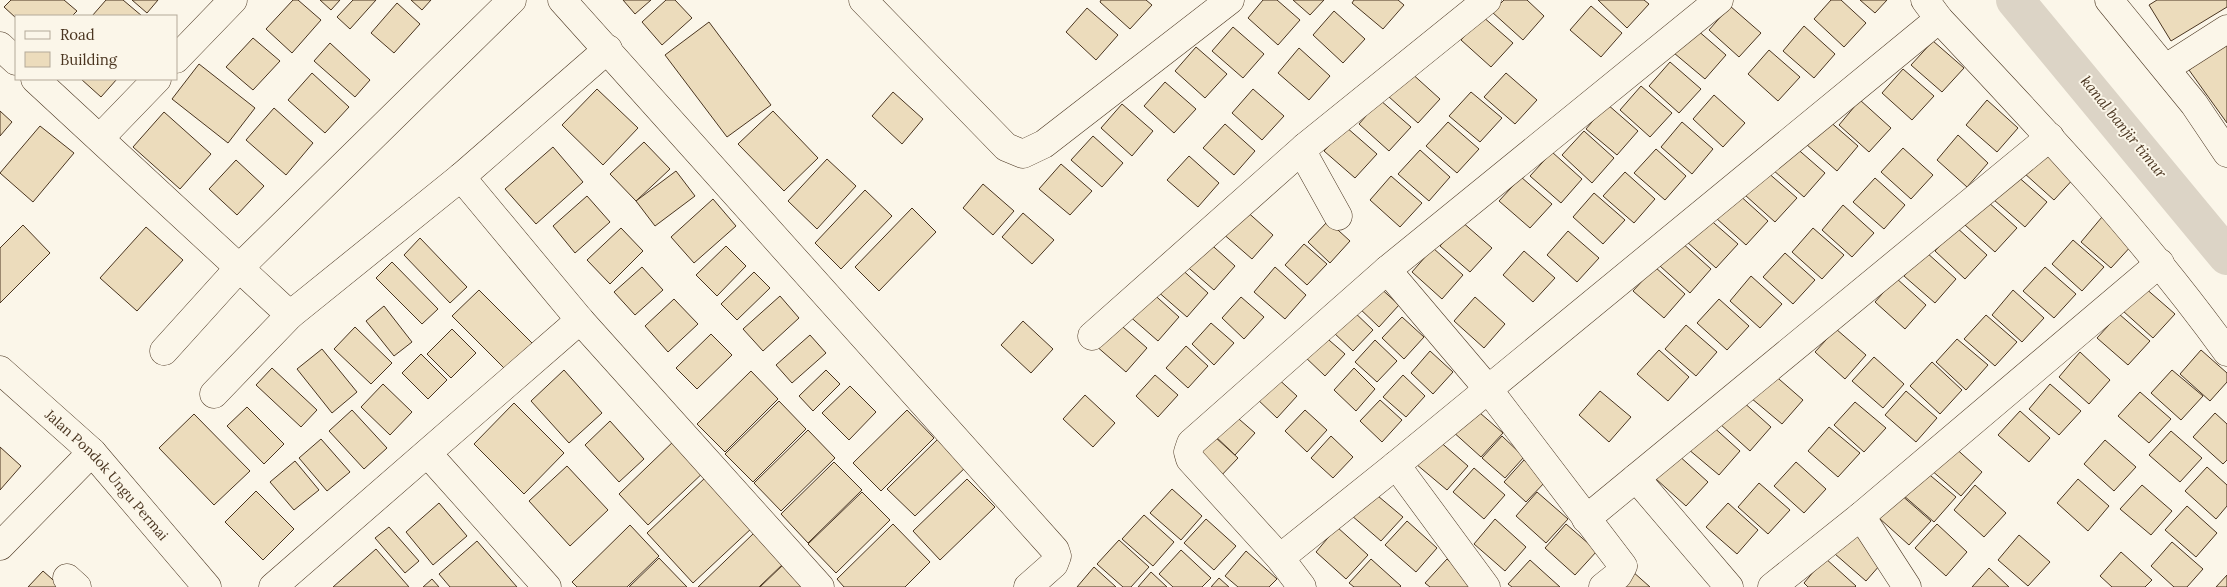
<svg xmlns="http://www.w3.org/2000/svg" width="2227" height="587" viewBox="0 0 2227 587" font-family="Lora,serif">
  <rect width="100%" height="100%" fill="#fbf6e9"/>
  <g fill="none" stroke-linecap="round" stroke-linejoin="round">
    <path stroke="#dcd4c6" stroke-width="38" d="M2015,0L2227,256"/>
  </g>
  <g fill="#ecdcbc" stroke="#4a3520">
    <path d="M11,0H64L77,11L72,16H16V18L4,7Z"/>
    <path d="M106,0H123L142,16H92Z"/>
    <path d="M132,0H158L147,13Z"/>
    <path d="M293,0H298L321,20L292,53L266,29Z"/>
    <path d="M320,0H340L331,10Z"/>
    <path d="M353,0H376L350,29L337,17Z"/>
    <path d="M411,0H431L422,10Z"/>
    <path d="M623,0H651L635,14Z"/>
    <path d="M666,0H675L692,18L662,45L642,22Z"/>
    <path d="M1101,0H1146L1152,5L1130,29L1100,2Z"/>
    <path d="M1263,0H1277L1300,20L1278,45L1248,18Z"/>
    <path d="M1293,0H1324L1310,15Z"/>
    <path d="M1354,0H1398L1404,5L1383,29L1352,3Z"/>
    <path d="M1504,0H1527L1544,16L1523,40L1492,12Z"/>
    <path d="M1598,0H1644L1649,4L1627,28Z"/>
    <path d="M1831,0H1841L1866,23L1844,47L1814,19Z"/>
    <path d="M1860,0H1887L1875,13Z"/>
    <path d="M2157,0H2227V7L2171,41L2149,5Z"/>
    <path d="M397,3L420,24L394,53L371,33Z"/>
    <path d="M1591,6L1622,33L1601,57L1570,30Z"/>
    <path d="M1730,6L1761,33L1739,57L1709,30Z"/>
    <path d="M1087,8L1118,35L1096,60L1066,32Z"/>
    <path d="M1334,11L1365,39L1343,63L1313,35Z"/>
    <path d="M1482,16L1513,43L1491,67L1461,40Z"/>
    <path d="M709,22L771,105L727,137L665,55Z"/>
    <path d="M1804,26L1835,54L1814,78L1783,51Z"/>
    <path d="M1233,27L1264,54L1243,78L1212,51Z"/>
    <path d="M1696,29L1726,55L1705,79L1674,53Z"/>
    <path d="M253,38L280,61L253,90L226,67Z"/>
    <path d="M1933,41L1964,68L1942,92L1911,65Z"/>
    <path d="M2227,42V123L2189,70Z"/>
    <path d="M330,43L370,80L355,97L314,61Z"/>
    <path d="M1196,47L1227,74L1205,98L1175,71Z"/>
    <path d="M1299,48L1330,76L1309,100L1278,73Z"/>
    <path d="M1769,50L1800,77L1778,101L1748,74Z"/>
    <path d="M1670,62L1701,89L1679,113L1649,86Z"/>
    <path d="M199,64L255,108L228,143L172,99Z"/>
    <path d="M1903,69L1934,96L1912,120L1882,93Z"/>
    <path d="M1409,71L1440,99L1418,123L1388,96Z"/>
    <path d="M312,73L349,107L325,133L288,100Z"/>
    <path d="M1506,73L1537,100L1515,124L1484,97Z"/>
    <path d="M81,79H117L101,97Z"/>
    <path d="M1165,82L1196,109L1174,133L1144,106Z"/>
    <path d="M1641,86L1672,113L1650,137L1620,110Z"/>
    <path d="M597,89L638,128L603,165L562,125Z"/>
    <path d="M1253,89L1284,116L1262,140L1232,113Z"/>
    <path d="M893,92L923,119L902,144L872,116Z"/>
    <path d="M1471,92L1502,118L1480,142L1449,116Z"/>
    <path d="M1714,95L1745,123L1723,147L1693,119Z"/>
    <path d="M1380,100L1411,127L1389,151L1359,124Z"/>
    <path d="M1860,100L1891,128L1869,152L1839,125Z"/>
    <path d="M1987,100L2018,128L1997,152L1966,125Z"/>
    <path d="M1122,104L1153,131L1132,156L1101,128Z"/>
    <path d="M1607,104L1638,131L1617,155L1586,129Z"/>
    <path d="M274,108L313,143L286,175L246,140Z"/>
    <path d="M0,111L12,122L0,136Z"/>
    <path d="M773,111L818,158L784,191L738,144Z"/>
    <path d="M164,112L211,154L180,189L133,147Z"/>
    <path d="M1828,120L1858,146L1837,171L1806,144Z"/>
    <path d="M1448,122L1479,149L1457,173L1426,146Z"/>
    <path d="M1682,122L1713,149L1692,174L1661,147Z"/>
    <path d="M1225,124L1255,151L1234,175L1203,148Z"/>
    <path d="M40,126L74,153L33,202L0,173Z"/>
    <path d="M1346,127L1377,154L1355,178L1324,151Z"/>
    <path d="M1584,131L1614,158L1592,183L1562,155Z"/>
    <path d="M1958,135L1988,163L1967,187L1937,160Z"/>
    <path d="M1093,136L1123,163L1102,187L1071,160Z"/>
    <path d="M644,142L670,169L636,201L610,174Z"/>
    <path d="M1794,146L1825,173L1804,197L1773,170Z"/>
    <path d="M553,147L583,182L536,224L505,189Z"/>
    <path d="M1903,148L1933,175L1911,199L1881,172Z"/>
    <path d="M1656,149L1686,176L1665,200L1634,173Z"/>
    <path d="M2045,149L2076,176L2054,200L2024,173Z"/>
    <path d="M1420,150L1450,177L1429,201L1398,174Z"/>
    <path d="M1552,152L1582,179L1561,203L1530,176Z"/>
    <path d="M1189,156L1219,183L1198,207L1167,180Z"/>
    <path d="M827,159L856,186L817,229L788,201Z"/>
    <path d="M236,160L264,186L237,215L209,189Z"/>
    <path d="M1061,164L1092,191L1070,215L1039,189Z"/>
    <path d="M676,171L695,196L655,226L636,201Z"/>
    <path d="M1766,171L1797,198L1775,222L1745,195Z"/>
    <path d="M1625,172L1655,199L1634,223L1603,196Z"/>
    <path d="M2016,175L2047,202L2025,227L1994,200Z"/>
    <path d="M1391,176L1422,203L1400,227L1370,200Z"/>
    <path d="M1521,177L1552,204L1530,228L1499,201Z"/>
    <path d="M1875,178L1905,205L1884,229L1853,202Z"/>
    <path d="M983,184L1014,211L993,235L963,208Z"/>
    <path d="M865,190L892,216L841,269L815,243Z"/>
    <path d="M1594,193L1625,220L1603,244L1573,217Z"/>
    <path d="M1737,193L1768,221L1746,245L1716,218Z"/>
    <path d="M587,196L610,222L575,253L553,226Z"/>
    <path d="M713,199L736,226L694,263L671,237Z"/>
    <path d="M1987,201L2017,228L1995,252L1965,225Z"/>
    <path d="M1843,205L1874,233L1852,257L1822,230Z"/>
    <path d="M912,208L936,232L879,291L855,267Z"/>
    <path d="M1243,208L1273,235L1252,259L1221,232Z"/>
    <path d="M1023,213L1054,240L1032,264L1002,237Z"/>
    <path d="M1707,217L1738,244L1716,268L1686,241Z"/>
    <path d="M2102,217L2133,244L2111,268L2081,242Z"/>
    <path d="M1328,221L1350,241L1330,263L1308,242Z"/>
    <path d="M1461,221L1492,248L1470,272L1440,246Z"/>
    <path d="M23,225L50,253L0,303V248Z"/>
    <path d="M146,227L183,260L137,311L100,278Z"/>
    <path d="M1956,227L1987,255L1965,279L1935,251Z"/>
    <path d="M621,228L643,251L610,284L587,260Z"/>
    <path d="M1813,228L1844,255L1822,279L1792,252Z"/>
    <path d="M1568,231L1599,258L1577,282L1547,255Z"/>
    <path d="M420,238L467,287L450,303L404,255Z"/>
    <path d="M1205,239L1235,266L1214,290L1183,263Z"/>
    <path d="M2073,240L2104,267L2082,291L2052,264Z"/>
    <path d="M1681,242L1711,269L1690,293L1660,266Z"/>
    <path d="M1304,244L1327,264L1307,285L1285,265Z"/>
    <path d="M726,246L746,266L717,296L696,275Z"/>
    <path d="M1433,248L1463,275L1442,299L1412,272Z"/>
    <path d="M1524,251L1555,278L1533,302L1503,275Z"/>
    <path d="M1926,252L1956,279L1935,303L1904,276Z"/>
    <path d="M1785,253L1815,280L1793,304L1763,277Z"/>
    <path d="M392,262L438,309L422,324L376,278Z"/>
    <path d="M1178,266L1208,293L1187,317L1156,290Z"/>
    <path d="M642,267L663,290L635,315L614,292Z"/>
    <path d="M1275,267L1306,295L1285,319L1254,292Z"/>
    <path d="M1655,267L1685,294L1664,318L1633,291Z"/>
    <path d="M2045,267L2076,294L2054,318L2023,291Z"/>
    <path d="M754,272L770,288L737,320L721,304Z"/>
    <path d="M1751,276L1782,304L1760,328L1730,301Z"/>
    <path d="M1896,278L1926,305L1905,329L1875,302Z"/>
    <path d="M1377,285L1399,305L1379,327L1357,306Z"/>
    <path d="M2144,287L2175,314L2153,338L2123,311Z"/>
    <path d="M479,290L533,344L506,370L452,316Z"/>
    <path d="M1149,290L1179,317L1158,341L1127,314Z"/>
    <path d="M2013,290L2044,318L2022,342L1992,315Z"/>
    <path d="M780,296L799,318L763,351L743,329Z"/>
    <path d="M1241,297L1264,317L1244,339L1222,318Z"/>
    <path d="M1475,297L1505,324L1484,348L1454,321Z"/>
    <path d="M674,299L698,324L668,352L645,326Z"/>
    <path d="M1719,299L1749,326L1727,350L1697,323Z"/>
    <path d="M384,306L412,342L394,356L366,321Z"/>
    <path d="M1351,309L1373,330L1353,351L1332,331Z"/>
    <path d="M2119,314L2150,341L2128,365L2097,338Z"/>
    <path d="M1986,315L2017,342L1995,366L1964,339Z"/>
    <path d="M1402,317L1424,337L1404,359L1382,338Z"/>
    <path d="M1023,321L1053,349L1031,373L1001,345Z"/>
    <path d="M1116,321L1147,348L1126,372L1095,345Z"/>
    <path d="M1211,323L1234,343L1214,365L1192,344Z"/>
    <path d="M1686,325L1717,352L1696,376L1665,349Z"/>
    <path d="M355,327L392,363L371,384L334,349Z"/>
    <path d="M452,329L476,353L451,378L427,354Z"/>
    <path d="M1836,329L1866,355L1845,379L1815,352Z"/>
    <path d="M711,334L732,355L697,389L676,368Z"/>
    <path d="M1322,334L1345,354L1325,376L1303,355Z"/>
    <path d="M810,335L826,353L792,383L776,365Z"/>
    <path d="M1957,339L1988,365L1966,390L1936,362Z"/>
    <path d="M1375,340L1397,361L1377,382L1355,362Z"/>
    <path d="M1186,346L1208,366L1188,388L1166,368Z"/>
    <path d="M322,349L357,392L332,413L297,369Z"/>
    <path d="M1659,350L1689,377L1668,401L1637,374Z"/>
    <path d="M2201,350L2227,373V382L2210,401L2180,374Z"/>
    <path d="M1430,351L1453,372L1433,394L1411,373Z"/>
    <path d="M2080,352L2110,380L2089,404L2059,377Z"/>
    <path d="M421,354L447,380L428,399L402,373Z"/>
    <path d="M1874,357L1904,384L1883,408L1852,381Z"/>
    <path d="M1932,362L1962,390L1940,414L1910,386Z"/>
    <path d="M272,368L317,410L301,427L256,385Z"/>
    <path d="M1354,368L1375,389L1356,411L1334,390Z"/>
    <path d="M564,370L602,413L569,443L531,401Z"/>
    <path d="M826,370L840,384L813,411L799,396Z"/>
    <path d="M2172,370L2203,396L2181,420L2151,393Z"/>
    <path d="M751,371L778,399L725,452L697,424Z"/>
    <path d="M1772,373L1803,400L1782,424L1751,398Z"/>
    <path d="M1155,375L1178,395L1158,417L1136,396Z"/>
    <path d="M1403,375L1425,396L1406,417L1383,397Z"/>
    <path d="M1275,376L1297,396L1277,418L1255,397Z"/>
    <path d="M383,384L412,412L390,435L361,407Z"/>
    <path d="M2050,384L2081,411L2059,435L2029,409Z"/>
    <path d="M850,386L876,412L849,440L822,413Z"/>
    <path d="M1600,391L1631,417L1609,442L1579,415Z"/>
    <path d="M1906,391L1937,418L1916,442L1885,415Z"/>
    <path d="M2140,392L2171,419L2149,443L2118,416Z"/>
    <path d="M1085,395L1115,423L1093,447L1063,419Z"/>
    <path d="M1380,400L1402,420L1382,442L1360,421Z"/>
    <path d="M1741,400L1771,427L1750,451L1720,424Z"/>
    <path d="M779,401L806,429L753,482L725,454Z"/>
    <path d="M1855,402L1886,428L1864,452L1834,425Z"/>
    <path d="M514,403L564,453L524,494L474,444Z"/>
    <path d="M1472,406L1503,433L1481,457L1451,430Z"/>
    <path d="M247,407L284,444L264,464L227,426Z"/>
    <path d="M352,410L387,448L364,469L329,431Z"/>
    <path d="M907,410L934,438L881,491L853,463Z"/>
    <path d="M1305,410L1327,430L1307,452L1285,431Z"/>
    <path d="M2020,411L2050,438L2029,462L1998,435Z"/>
    <path d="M1232,413L1255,433L1235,455L1213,434Z"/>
    <path d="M2215,413L2227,424V460L2223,464L2193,437Z"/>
    <path d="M194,414L250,471L214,505L159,448Z"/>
    <path d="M610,421L644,459L619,482L585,445Z"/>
    <path d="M1710,424L1740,451L1719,475L1688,449Z"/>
    <path d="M1829,427L1860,453L1838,477L1808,451Z"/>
    <path d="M808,430L835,458L781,511L754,483Z"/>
    <path d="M2171,431L2202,458L2180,482L2149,455Z"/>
    <path d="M941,436L969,464L915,516L887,489Z"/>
    <path d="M1331,436L1353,457L1333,478L1311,458Z"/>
    <path d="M1502,436L1524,457L1505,478L1482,458Z"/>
    <path d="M1215,437L1238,458L1218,479L1196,459Z"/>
    <path d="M677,438L707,469L648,525L619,494Z"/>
    <path d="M321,439L350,472L327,491L299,458Z"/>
    <path d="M1438,440L1468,466L1447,490L1416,464Z"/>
    <path d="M2105,440L2136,467L2114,491L2084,464Z"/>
    <path d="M1952,445L1982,472L1961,496L1930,469Z"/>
    <path d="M0,447L21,466L0,490Z"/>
    <path d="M1677,454L1708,482L1686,506L1656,479Z"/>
    <path d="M1524,460L1546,481L1526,502L1504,482Z"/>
    <path d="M295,461L319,490L294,510L270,482Z"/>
    <path d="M834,462L862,490L808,543L781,514Z"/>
    <path d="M1796,462L1826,489L1804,513L1774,486Z"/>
    <path d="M567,466L608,510L570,546L529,501Z"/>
    <path d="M2207,467L2227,485V506L2216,519L2185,491Z"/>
    <path d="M1474,468L1505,495L1484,519L1453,492Z"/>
    <path d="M1925,471L1956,497L1934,522L1903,495Z"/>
    <path d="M706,477L753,527L693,583L647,533Z"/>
    <path d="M967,479L995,507L940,560L913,531Z"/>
    <path d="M2078,479L2109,506L2088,531L2057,503Z"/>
    <path d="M1759,483L1790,510L1768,534L1738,507Z"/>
    <path d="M1975,485L2006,513L1984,537L1954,510Z"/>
    <path d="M2142,485L2172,511L2151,535L2120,509Z"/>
    <path d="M1172,489L1202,516L1181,540L1150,513Z"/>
    <path d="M256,491L294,529L263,560L225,522Z"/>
    <path d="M1372,491L1403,517L1381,541L1351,515Z"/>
    <path d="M862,492L890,520L836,573L808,544Z"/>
    <path d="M1537,492L1568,519L1546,543L1516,516Z"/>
    <path d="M1900,494L1931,521L1909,545L1879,518Z"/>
    <path d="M439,503L467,536L433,565L406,532Z"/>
    <path d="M1728,503L1758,530L1737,554L1706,527Z"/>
    <path d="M2187,506L2217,533L2196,557L2165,530Z"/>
    <path d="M1144,515L1174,542L1153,566L1122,539Z"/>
    <path d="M1206,519L1236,546L1214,570L1184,543Z"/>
    <path d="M1495,519L1526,547L1505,571L1474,544Z"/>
    <path d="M1407,521L1437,548L1416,572L1385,545Z"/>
    <path d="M893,524L930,562L905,587H844L837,579Z"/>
    <path d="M1566,524L1597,551L1575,575L1545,548Z"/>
    <path d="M1937,524L1967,552L1946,576L1915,548Z"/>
    <path d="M630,525L659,556L627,587H577L572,582Z"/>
    <path d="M389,527L419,561L405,573L375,538Z"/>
    <path d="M1337,527L1368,555L1346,579L1316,552Z"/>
    <path d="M1857,530L1887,557L1866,581L1835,554Z"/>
    <path d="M754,533L784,563L759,587H698Z"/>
    <path d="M2019,535L2050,562L2028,586L1998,560Z"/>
    <path d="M1119,540L1149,567L1131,587H1123L1097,564Z"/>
    <path d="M477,541L517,587H450L439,574Z"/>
    <path d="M2172,542L2203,569L2187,587H2174L2151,566Z"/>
    <path d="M376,549L409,587H333Z"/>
    <path d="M1181,550L1211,578L1202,587H1173L1159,574Z"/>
    <path d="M1246,551L1277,579L1269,587H1238L1225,576Z"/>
    <path d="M2121,552L2152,580L2145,587H2112L2100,576Z"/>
    <path d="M659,558L687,587H629Z"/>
    <path d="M1825,558L1856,586L1855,587H1808L1804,583Z"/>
    <path d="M1371,559L1401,586L1400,587H1354L1349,583Z"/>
    <path d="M1447,559L1477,586L1476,587H1430L1425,583Z"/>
    <path d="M1530,560L1560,587H1512L1508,584Z"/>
    <path d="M785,563L807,587H760Z"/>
    <path d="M1094,567L1116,587H1077Z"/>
    <path d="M1989,568L2009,587H1972Z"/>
    <path d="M43,571L61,587H28Z"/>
    <path d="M1632,571L1650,587H1618Z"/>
    <path d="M1151,572L1167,587H1138Z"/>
    <path d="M2227,575V587H2216Z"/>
    <path d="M1219,578L1229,587H1211Z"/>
    <path d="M432,579L439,587H423Z"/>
  </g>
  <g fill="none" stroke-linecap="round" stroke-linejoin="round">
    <g stroke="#4a3520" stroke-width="29">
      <g id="minor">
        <path d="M562,0L1055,550L1057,556L1054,564L1028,587"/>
        <path d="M863,0L1006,147L1023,154L1044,144L1230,0"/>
        <path d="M1925,0L1939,19C2040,126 2141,233 2227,352"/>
        <path d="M2109,0L2194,104L2227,153"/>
        <path d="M0,46L16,61"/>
        <path d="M176,59L233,0"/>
        <path d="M2166,68L2227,29"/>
        <path d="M35,79L290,315"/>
        <path d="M100,138L157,79"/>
        <path d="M1305,147L1303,153L1338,216"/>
        <path d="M461,177L580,320L820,587"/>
        <path d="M1387,270L1488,389L1623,566L1618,575L1603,587"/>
        <path d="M1092,336L1305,147L1487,0"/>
        <path d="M164,351L239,268L512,0"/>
        <path d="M214,394L290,315L461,177L608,49"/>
        <path d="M428,454L547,587"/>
        <path d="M1396,465L1486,587"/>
        <path d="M1636,478L1729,587"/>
        <path d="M1861,516L1907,587"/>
        <path d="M1586,519L2050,137"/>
        <path d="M0,546L92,452"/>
        <path d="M1280,558L1396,465L1939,19"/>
        <path d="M67,578L77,587"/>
        <path d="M273,587L580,320"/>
        <path d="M1302,587L1280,558L1190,459L1188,452L1191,443L1387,270L1719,0"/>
        <path d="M1772,587L1861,516L2160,263"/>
      </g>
    </g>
    <g stroke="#4a3520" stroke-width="29">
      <g id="tertiary">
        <path id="s1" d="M0,370L92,452L207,587"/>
      </g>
    </g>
    <use href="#minor" stroke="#fbf6e9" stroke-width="28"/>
    <use href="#tertiary" stroke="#fbf6e9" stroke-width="28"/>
  </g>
  <g text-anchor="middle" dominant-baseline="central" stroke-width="4" stroke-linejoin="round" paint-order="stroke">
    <g font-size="14" fill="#4a3520" stroke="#fbf6e9">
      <text stroke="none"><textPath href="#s1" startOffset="150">Jalan Pondok Ungu Permai</textPath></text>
    </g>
    <g font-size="15" font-style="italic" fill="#4a3520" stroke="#fbf6e9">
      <text transform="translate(2124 127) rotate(51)">kanal banjir timur</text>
    </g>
  </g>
  <rect x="15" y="15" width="162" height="65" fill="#fbf6e9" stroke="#b4a999"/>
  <rect x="25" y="31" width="25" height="8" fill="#fbf6e9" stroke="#b4a999"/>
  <text x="60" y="40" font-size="15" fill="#4a3520">Road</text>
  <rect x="25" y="52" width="25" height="15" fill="#ecdcbc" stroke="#b4a999"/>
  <text x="60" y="65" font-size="15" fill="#4a3520">Building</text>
</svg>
